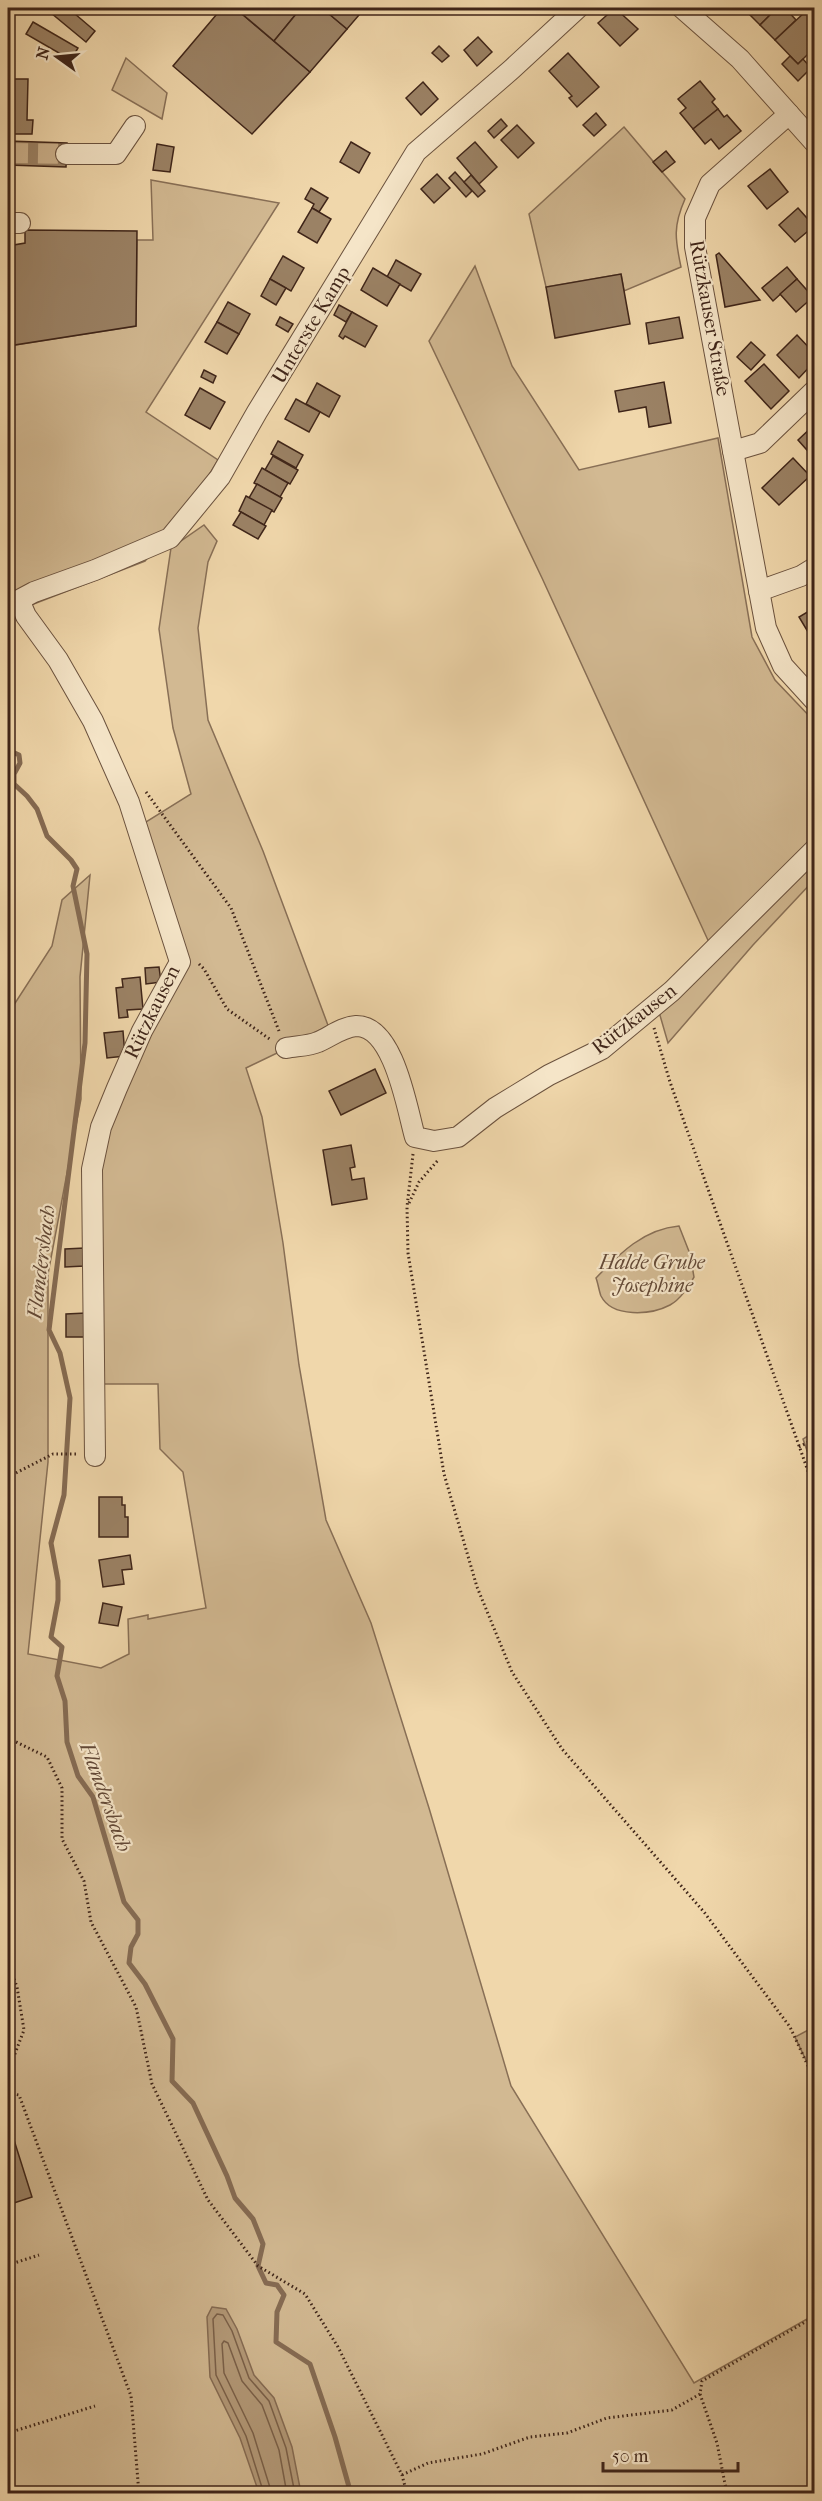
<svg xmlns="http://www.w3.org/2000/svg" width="822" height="2501" viewBox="0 0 822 2501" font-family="'IM FELL French Canon',serif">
  <rect width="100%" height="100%" fill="#f0d7ab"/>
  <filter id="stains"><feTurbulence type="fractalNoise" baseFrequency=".00333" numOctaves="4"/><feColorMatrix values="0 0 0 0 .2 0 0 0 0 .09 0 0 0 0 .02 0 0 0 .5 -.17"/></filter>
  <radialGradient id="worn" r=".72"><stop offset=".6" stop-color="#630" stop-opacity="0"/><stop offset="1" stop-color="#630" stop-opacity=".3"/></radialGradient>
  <g fill="#d2b992" stroke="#886f56" stroke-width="1.5">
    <path d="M126,58L167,93L162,119L112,90Z"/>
    <path d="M624,127L685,199C673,226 675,239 681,267L624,291L621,274L546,287L529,214Z"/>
    <path d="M151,180L279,203L146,412L218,460L189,508L145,561L8,614V346L136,326L137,240H153Z"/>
    <path d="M475,266L512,366L579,470L718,438L752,637L775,680L814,721V880L753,945L668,1043L657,1005L712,949L542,578L429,341Z"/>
    <path d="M204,525L217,541L208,562L198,628L208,720L263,851L329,1028L246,1068L262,1117L283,1243L299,1365L326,1520L371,1623L429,1808L511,2086L694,2383L814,2315V2493L8,2494V1014L52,946L62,900L90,875L80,977L81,1099L48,1274V1462L28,1654L101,1668L129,1654L128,1619L148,1615V1619L206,1608L183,1472L160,1449L158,1384H101L99,1157L115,1109L181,968L141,825L191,794L173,728L159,629L171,548Z"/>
    <path d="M679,1226L690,1254L694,1277C688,1287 681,1299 670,1305C651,1315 612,1318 601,1296C599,1291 598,1283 596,1278C620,1253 644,1229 679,1226Z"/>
    <path d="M814,1432V1471L803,1439Z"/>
    <path d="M814,2027V2077L795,2037Z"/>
  </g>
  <path fill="#b49a79" stroke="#856b53" stroke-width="1.5" d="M212,2307L226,2309L237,2329L254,2375L274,2398L292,2447L301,2493H259L240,2438L210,2377L207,2317Z"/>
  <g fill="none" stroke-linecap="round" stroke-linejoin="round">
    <g stroke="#7a6049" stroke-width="1.5">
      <path d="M264,2494L246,2436L216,2375L213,2319L217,2314L223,2315L232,2331L249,2378L269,2401L286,2448L295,2494"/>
      <path d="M272,2494L253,2433L224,2373L222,2344L224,2341L228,2343L242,2381L262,2405L279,2450L287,2494"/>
    </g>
    <path stroke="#856b53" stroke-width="5" d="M8,750L19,755L20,763L14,774V784L27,796L37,809L47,836L71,860L77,869L73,886L87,954L85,1043L49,1330L60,1353L70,1398L64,1495L51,1543L58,1581V1600L51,1637L62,1647L57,1676L65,1701L67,1742L78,1776L93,1797L124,1902L138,1920V1934L131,1947L129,1963L145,1984L173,2039L172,2081L193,2103L227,2176L235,2198L253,2219L263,2244L258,2266L266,2283L277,2285L284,2295L277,2312L276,2342L310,2364L335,2437L351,2494"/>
  </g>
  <g fill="#9b8265" stroke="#3f2519" stroke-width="1.5">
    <path d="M45,8H68L95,31L86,42Z"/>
    <path d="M222,8H235L310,72L252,134L173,66Z"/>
    <path d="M235,8H301L274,41Z"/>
    <path d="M301,8H322L347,29L310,72L274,41Z"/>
    <path d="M322,8H365L347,29Z"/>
    <path d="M615,8L638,29L620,46L598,23Z"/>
    <path d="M743,8H777L760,25Z"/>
    <path d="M777,8H785L796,20L775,40L760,25Z"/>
    <path d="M805,12L814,22V59L809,53L798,64L775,40Z"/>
    <path d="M33,22L78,48L71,60L26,34Z"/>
    <path d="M478,37L492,52L477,66L464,50Z"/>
    <path d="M439,46L449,56L442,62L432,53Z"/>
    <path d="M568,53L599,87L577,107L569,98L572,96L549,71Z"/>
    <path d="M790,56L798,64L803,59L811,68L798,81L782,64Z"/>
    <path d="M13,79H28L27,120H33L32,134H12Z"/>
    <path d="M700,81L715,99L712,102L718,109L693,129L680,113L686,108L678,99Z"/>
    <path d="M423,82L438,99L421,115L406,98Z"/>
    <path d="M718,109L724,117L727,115L741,131L719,149L711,139L705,144L693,129Z"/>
    <path d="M596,113L606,125L594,136L583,125Z"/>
    <path d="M501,119L507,126L494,138L488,131Z"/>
    <path d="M517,125L534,143L518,158L501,140Z"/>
    <path d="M8,141L67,143L66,167L8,165Z"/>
    <path d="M351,142L370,153L359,173L340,162Z"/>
    <path d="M475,142L497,167L479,184L457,158Z"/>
    <path d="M157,144L174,147L170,172L153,170Z"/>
    <path d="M666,151L675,162L662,172L653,162Z"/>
    <path d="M770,169L788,192L767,209L748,186Z"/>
    <path d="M455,172L472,191L466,197L449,178Z"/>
    <path d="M437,174L450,188L434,203L421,189Z"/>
    <path d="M471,175L485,191L478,197L464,182Z"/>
    <path d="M311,188L328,198L319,212L312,208L314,204L305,199Z"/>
    <path d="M312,208L331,219L317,243L298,232Z"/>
    <path d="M798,208L814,226L795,242L779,225Z"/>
    <path d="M25,230L137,231L136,326L8,346V246L25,243Z"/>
    <path d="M719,253L760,300L725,307L716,255Z"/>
    <path d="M283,256L304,268L291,291L270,279Z"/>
    <path d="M396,260L421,274L411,291L387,277Z"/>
    <path d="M787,267L797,279L773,301L762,288Z"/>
    <path d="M373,268L400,284L387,306L361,290Z"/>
    <path d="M621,274L630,324L555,338L546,287Z"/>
    <path d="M270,279L286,288L276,305L261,296Z"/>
    <path d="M797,279L813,297L796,312L780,294Z"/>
    <path d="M228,302L250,314L239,334L217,322Z"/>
    <path d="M339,305L352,312L346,322L334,315Z"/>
    <path d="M352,312L377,326L365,347L345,336L343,339L339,336Z"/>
    <path d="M280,317L293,324L288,332L276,325Z"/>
    <path d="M679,317L683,338L649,344L646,323Z"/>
    <path d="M217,322L239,334L227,354L205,342Z"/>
    <path d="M797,335L814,353V362L799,378L777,355Z"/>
    <path d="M751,342L765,355L751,370L737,357Z"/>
    <path d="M764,364L789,391L771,409L745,381Z"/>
    <path d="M204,370L216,376L213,383L201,377Z"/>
    <path d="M664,382L671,423L649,427L646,407L619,412L615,391Z"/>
    <path d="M317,383L340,396L329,417L306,404Z"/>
    <path d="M200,388L225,402L210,429L185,415Z"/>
    <path d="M296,399L320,412L309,432L285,419Z"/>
    <path d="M814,425V458L798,440Z"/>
    <path d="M278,441L303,455L296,468L271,454Z"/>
    <path d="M273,456L298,470L290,484L265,470Z"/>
    <path d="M793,458L810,476L779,505L762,488Z"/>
    <path d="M262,468L288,483L280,497L254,483Z"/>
    <path d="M257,484L282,498L274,512L249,498Z"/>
    <path d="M246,496L272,510L264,525L239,511Z"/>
    <path d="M241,512L266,526L258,539L233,525Z"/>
    <path d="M814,528V548L808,530Z"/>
    <path d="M814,608V642L799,617Z"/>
    <path d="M159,967L161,982L146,984L145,968Z"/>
    <path d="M140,977L143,1009L127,1010L128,1017L119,1018L116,988L123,987L122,979Z"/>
    <path d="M123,1031L125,1056L107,1058L104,1033Z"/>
    <path d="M375,1069L386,1093L341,1115L329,1091Z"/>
    <path d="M351,1145L355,1167L350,1168L352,1180L364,1178L367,1199L332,1205L323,1150Z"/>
    <path d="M84,1248V1266L65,1267V1249Z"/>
    <path d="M86,1313L87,1337H66V1314Z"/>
    <path d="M99,1497H122V1505H125V1517H128V1537H99Z"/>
    <path d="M130,1555L132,1569L122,1570L124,1584L103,1587L99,1560Z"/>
    <path d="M103,1603L122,1607L118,1626L99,1623Z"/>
    <path d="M8,2121L32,2197L8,2205Z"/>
  </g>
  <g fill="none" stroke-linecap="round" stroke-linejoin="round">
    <path stroke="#cdb38e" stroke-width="20" stroke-dasharray="20 10" stroke-linecap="butt" d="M8,153L66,154"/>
    <g stroke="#6b523e" stroke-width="22">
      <g id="minor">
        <path d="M682,8L740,59L814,142"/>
        <path d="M789,114L710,184L695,218V247L766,628L783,666L814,700"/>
        <path d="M66,154H116L135,126"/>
        <path d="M8,223H20"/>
        <path d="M733,451L760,443L814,391"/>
        <path d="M759,591L801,576L814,568"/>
        <path d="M286,1048C296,1046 309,1046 318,1042C330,1037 342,1027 356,1026C394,1025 407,1109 415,1137L434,1141L458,1137L495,1108L549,1075L602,1049L672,991L814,850"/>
        <path d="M95,1456L92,1169L101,1127L117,1088L142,1031L180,962L129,802L93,721L58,660L26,616L19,600L34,592L95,570L170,538L220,477L257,412L416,152L512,69L578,8"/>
      </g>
    </g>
    <g stroke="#3f2519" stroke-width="3" stroke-dasharray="1.5 3" stroke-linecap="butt">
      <path d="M146,792L231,908L279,1031"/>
      <path d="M199,964L204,969L227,1009L271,1040"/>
      <path d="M654,1028L670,1082L814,1488"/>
      <path d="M413,1154L407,1207L408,1253L444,1474L477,1587L512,1672L562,1749L704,1912L790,2027L814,2079"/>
      <path d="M409,1203L419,1182L439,1159"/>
      <path d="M799,1447L814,1439"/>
      <path d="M8,1477L53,1454H78"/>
      <path d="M8,1738L47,1757L62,1788V1839L84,1881L91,1922L136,2007L152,2084L208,2200L258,2266L305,2294L338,2347L402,2475L407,2494"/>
      <path d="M8,1962L17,1987L24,2030L8,2072"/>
      <path d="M8,2093L19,2095L131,2396L139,2494"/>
      <path d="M8,2265L39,2255"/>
      <path d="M700,2394L717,2443L727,2494"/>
      <path d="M8,2433L95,2406"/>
      <path d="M8,2468L15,2494"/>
      <path d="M402,2475L428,2463L482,2454L530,2437L567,2433L607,2418L672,2410L700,2394L702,2381L814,2317"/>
      <path d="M8,2490L10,2494"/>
    </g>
    <use href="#minor" stroke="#f5e5c8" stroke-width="20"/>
  </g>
  <g text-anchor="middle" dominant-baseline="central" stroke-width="4.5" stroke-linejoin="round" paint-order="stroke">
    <g font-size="20" fill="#3f2519" stroke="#f5e5c8">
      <text transform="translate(710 318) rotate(80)">Rützkauser Straße</text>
      <text transform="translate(311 325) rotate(-59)">Unterste Kamp</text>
      <text transform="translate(152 1012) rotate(-64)">Rützkausen</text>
      <text transform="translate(634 1019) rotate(-38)">Rützkausen</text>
    </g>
    <g font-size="20" font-style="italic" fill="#644a37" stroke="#f5e5c8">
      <text x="652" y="1262">Halde Grube<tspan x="652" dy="23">Josephine</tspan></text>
    </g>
    <g font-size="21" font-style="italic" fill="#624836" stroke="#f5e5c8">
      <text transform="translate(41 1262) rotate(-83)">Flandersbach</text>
      <text transform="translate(106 1797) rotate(70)">Flandersbach</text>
    </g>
  </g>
  <rect width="822" height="2501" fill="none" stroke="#f0d7ab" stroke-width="30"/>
  <rect x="9" y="9" width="804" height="2483" fill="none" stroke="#3f2519" stroke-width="3"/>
  <rect x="15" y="15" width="792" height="2471" fill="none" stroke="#3f2519" stroke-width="1.5"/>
  <g transform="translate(57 57) rotate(285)" stroke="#f5e5c8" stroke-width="4.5" paint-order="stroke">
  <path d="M0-4.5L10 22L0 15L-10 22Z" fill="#3f2519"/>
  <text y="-9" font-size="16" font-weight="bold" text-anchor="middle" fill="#3f2519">N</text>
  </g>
  <path d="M603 2462v9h135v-9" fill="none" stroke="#3f2519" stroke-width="3"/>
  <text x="612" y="2462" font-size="18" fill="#3f2519" stroke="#f5e5c8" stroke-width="4.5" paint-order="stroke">50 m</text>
  <rect width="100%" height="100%" filter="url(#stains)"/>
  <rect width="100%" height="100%" fill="url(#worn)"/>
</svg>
